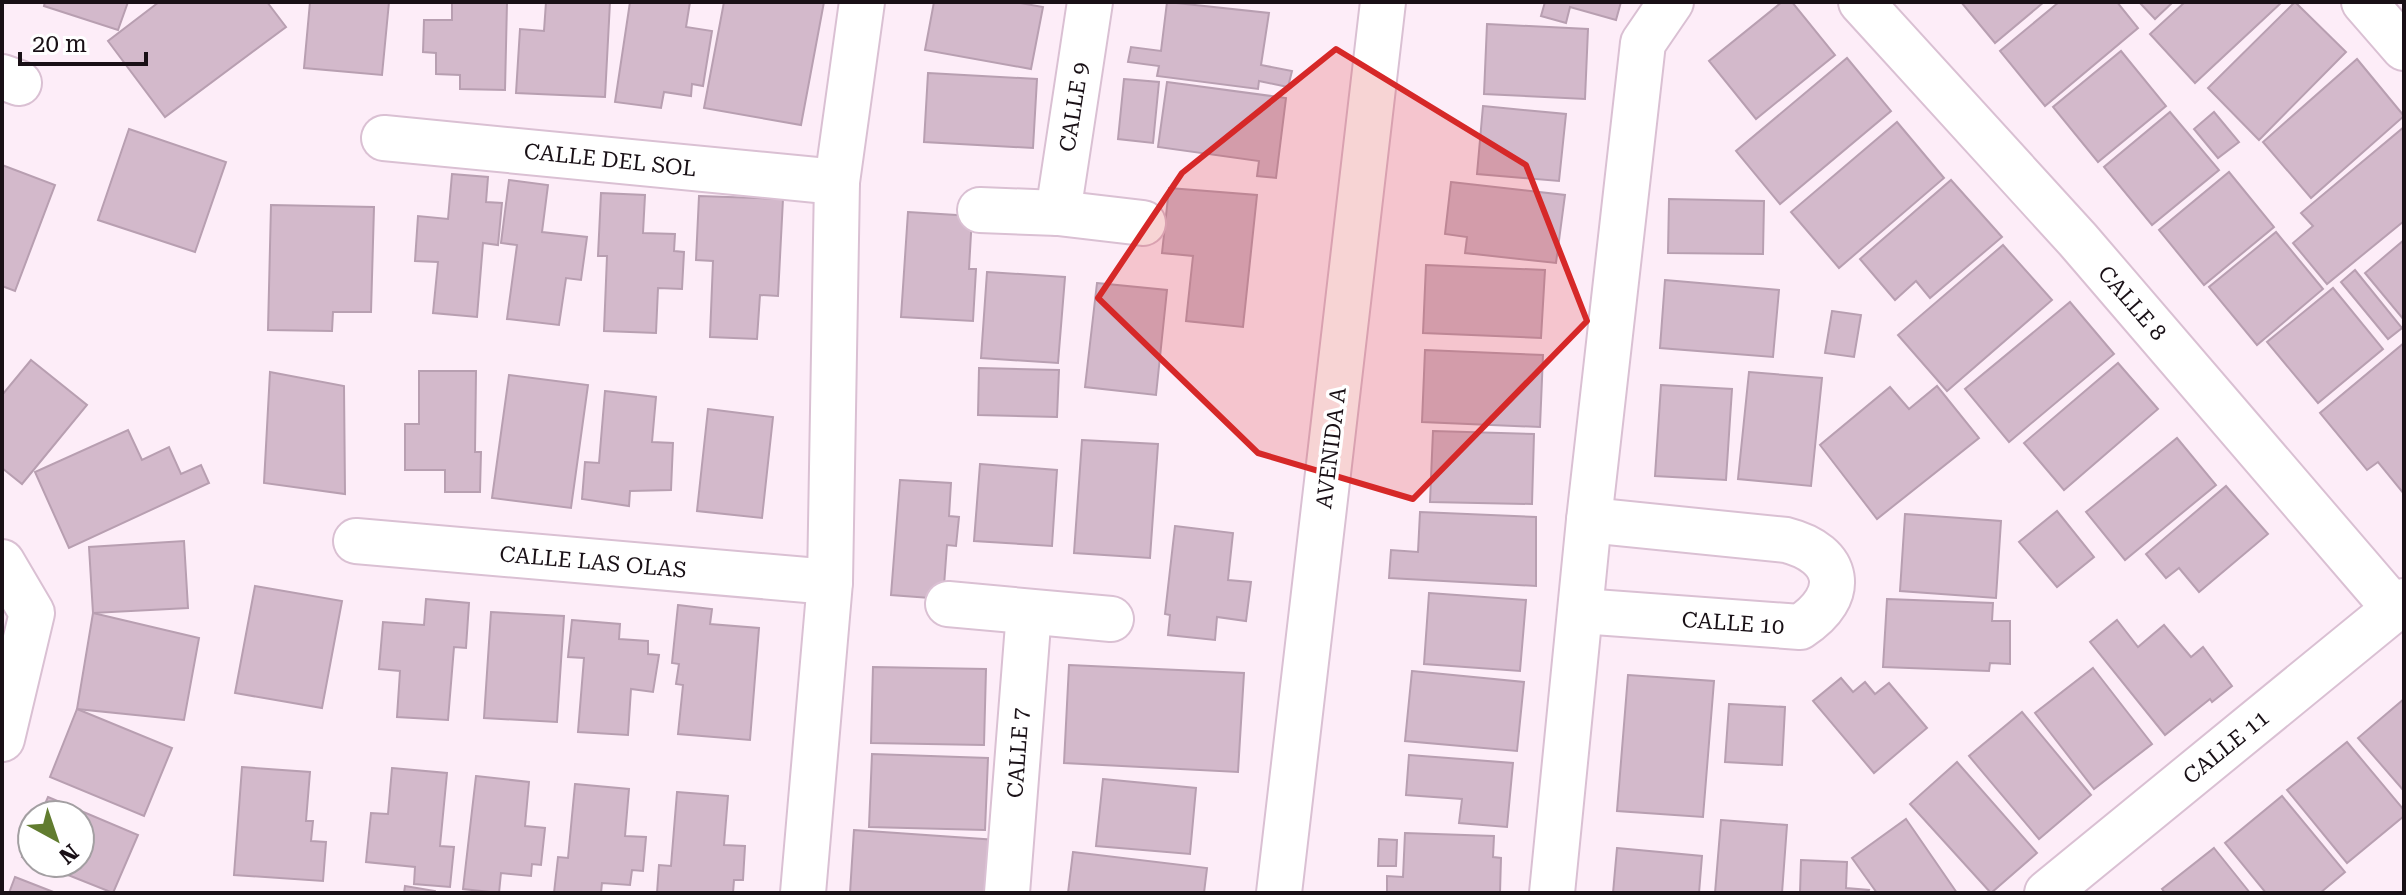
<svg xmlns="http://www.w3.org/2000/svg" width="2406" height="895" viewBox="0 0 2406 895" font-family="'Roboto Serif',serif">
  <rect width="100%" height="100%" fill="#fdedf8"/>
  <g fill="#d3b9cb" stroke="#b89fb1" stroke-width="2">
    <path d="M45,2H128L118,30L44,6Z"/>
    <path d="M159,2H267L286,27L165,117L108,41Z"/>
    <path d="M310,2H389L382,75L304,68Z"/>
    <path d="M452,2H507L505,90L460,89V75L436,74V53L423,52L424,20H452Z"/>
    <path d="M546,2H610L605,97L516,93L520,29L544,31Z"/>
    <path d="M630,2H690L686,27L712,31L703,86L692,84L691,96L664,92L661,108L615,102Z"/>
    <path d="M724,2H824L801,125L704,108Z"/>
    <path d="M934,2H1014L1043,7L1031,69L925,50Z"/>
    <path d="M1167,2L1269,13L1261,65L1292,71L1288,87L1259,81L1258,89L1157,76L1159,66L1128,62L1131,47L1161,51Z"/>
    <path d="M1545,2H1621L1616,20L1570,7L1566,23L1541,16Z"/>
    <path d="M1782,2H1792L1835,55L1756,119L1709,61Z"/>
    <path d="M1961,2H2044L1995,43Z"/>
    <path d="M2059,2H2117L2138,28L2045,106L2000,51Z"/>
    <path d="M2139,2H2173L2155,19Z"/>
    <path d="M2185,2H2282L2195,83L2150,34Z"/>
    <path d="M2295,2L2346,52L2259,140L2208,88Z"/>
    <path d="M1487,24L1588,29L1585,99L1484,94Z"/>
    <path d="M2121,51L2166,106L2098,162L2053,107Z"/>
    <path d="M1847,58L1891,111L1780,204L1736,151Z"/>
    <path d="M2357,59L2404,116L2311,198L2263,142Z"/>
    <path d="M928,73L1037,79L1033,148L924,142Z"/>
    <path d="M1124,79L1159,82L1153,143L1118,139Z"/>
    <path d="M1167,82L1286,98L1276,178L1257,176L1259,161L1158,147Z"/>
    <path d="M1483,106L1566,114L1559,181L1477,174Z"/>
    <path d="M2170,112L2219,170L2152,225L2104,167Z"/>
    <path d="M2214,112L2239,142L2218,158L2194,129Z"/>
    <path d="M1897,122L1944,178L1839,268L1791,212Z"/>
    <path d="M2404,127V221L2327,284L2293,243L2313,226L2301,213Z"/>
    <path d="M129,129L226,162L195,252L98,220Z"/>
    <path d="M2,165L55,185L15,291L2,286Z"/>
    <path d="M2229,172L2274,227L2204,285L2159,230Z"/>
    <path d="M452,174L488,177L486,202L502,203L498,245L483,243L477,317L433,313L438,262L415,261L418,216L448,219Z"/>
    <path d="M509,180L548,185L542,232L587,237L581,280L566,278L559,325L507,319L517,245L501,243Z"/>
    <path d="M1951,180L2002,237L1930,298L1916,281L1895,300L1860,259Z"/>
    <path d="M1451,182L1565,195L1556,263L1465,253L1467,237L1445,234Z"/>
    <path d="M1169,188L1257,195L1243,327L1186,321L1193,256L1162,253Z"/>
    <path d="M601,193L645,195L643,233L675,234L674,251L684,252L682,289L658,288L656,333L604,331L607,256H598Z"/>
    <path d="M699,196L783,199L778,296L760,295L757,339L710,337L713,261L696,260Z"/>
    <path d="M1669,199L1764,201L1763,254L1668,253Z"/>
    <path d="M271,205L374,207L371,312H333L332,331L268,330Z"/>
    <path d="M908,212L972,216L969,269H976L973,321L901,317Z"/>
    <path d="M2276,232L2323,289L2257,345L2209,287Z"/>
    <path d="M2404,240V320L2365,273Z"/>
    <path d="M2003,245L2052,300L1947,391L1898,335Z"/>
    <path d="M1426,265L1545,270L1541,338L1423,333Z"/>
    <path d="M2355,270L2402,328L2388,339L2341,282Z"/>
    <path d="M987,272L1065,277L1058,363L981,358Z"/>
    <path d="M1665,280L1779,290L1773,357L1660,348Z"/>
    <path d="M1097,283L1167,290L1156,395L1085,387Z"/>
    <path d="M2333,288L2383,349L2318,403L2267,342Z"/>
    <path d="M2070,302L2114,354L2009,442L1965,389Z"/>
    <path d="M1832,311L1861,315L1854,357L1825,353Z"/>
    <path d="M2404,343V494L2378,462L2367,470L2320,413Z"/>
    <path d="M1425,350L1543,355L1540,427L1422,422Z"/>
    <path d="M31,360L87,405L22,484L2,468V395Z"/>
    <path d="M2118,363L2158,409L2064,490L2024,443Z"/>
    <path d="M979,368L1059,370L1057,417L978,415Z"/>
    <path d="M419,371H476L475,452H481L480,492H445V470H405V424H419Z"/>
    <path d="M270,372L344,386L345,494L264,483Z"/>
    <path d="M1749,372L1822,378L1811,486L1738,479Z"/>
    <path d="M509,375L588,385L571,508L492,498Z"/>
    <path d="M1661,385L1732,389L1726,480L1655,476Z"/>
    <path d="M1937,386L1979,438L1877,519L1820,445L1890,387L1909,409Z"/>
    <path d="M605,391L656,397L652,442L673,443L671,490L630,491L629,506L582,499L585,462L599,463Z"/>
    <path d="M708,409L773,417L762,518L697,511Z"/>
    <path d="M128,430L142,460L169,447L181,474L201,465L209,483L69,548L35,472Z"/>
    <path d="M1433,431L1534,434L1532,504L1430,502Z"/>
    <path d="M2177,438L2216,485L2125,560L2086,512Z"/>
    <path d="M1082,440L1158,444L1150,558L1074,553Z"/>
    <path d="M980,464L1057,470L1052,546L974,541Z"/>
    <path d="M900,480L951,483L949,516L959,517L956,546L947,545L943,599L891,595Z"/>
    <path d="M2226,486L2268,534L2199,592L2179,568L2166,578L2146,554Z"/>
    <path d="M2057,511L2094,557L2057,587L2019,542Z"/>
    <path d="M1420,512L1536,517V586L1389,578L1391,550L1418,552Z"/>
    <path d="M1905,514L2001,521L1996,598L1900,591Z"/>
    <path d="M1175,526L1233,533L1228,580L1251,582L1246,621L1217,617L1215,640L1168,635L1170,615L1165,614Z"/>
    <path d="M184,541L188,608L93,613L89,547Z"/>
    <path d="M255,586L342,601L322,708L235,693Z"/>
    <path d="M1429,593L1526,600L1520,671L1424,664Z"/>
    <path d="M426,599L469,603L466,648L454,647L448,720L397,717L400,671L379,669L383,622L424,625Z"/>
    <path d="M1887,599L1993,603L1992,621H2010V664L1990,663L1989,671L1883,667Z"/>
    <path d="M678,605L712,609L710,624L759,628L750,740L678,734L683,685L676,684L679,664L672,663Z"/>
    <path d="M491,612L564,616L557,722L484,718Z"/>
    <path d="M93,613L199,638L184,720L77,709Z"/>
    <path d="M572,620L620,624L619,639L648,641V654L659,655L653,692L631,689L628,735L578,732L584,658L568,657Z"/>
    <path d="M2117,620L2138,647L2164,625L2191,657L2203,647L2232,686L2212,702L2210,699L2165,735L2090,642Z"/>
    <path d="M1069,665L1244,673L1238,772L1064,763Z"/>
    <path d="M873,667L986,669L984,745L871,743Z"/>
    <path d="M2093,668L2152,744L2094,789L2035,713Z"/>
    <path d="M1412,671L1524,682L1517,751L1405,741Z"/>
    <path d="M1628,675L1714,681L1703,817L1617,811Z"/>
    <path d="M1841,678L1853,692L1865,682L1875,694L1889,683L1927,728L1874,773L1813,701Z"/>
    <path d="M2404,699V791L2358,738Z"/>
    <path d="M1729,704L1785,707L1782,765L1725,762Z"/>
    <path d="M77,709L172,748L144,816L50,777Z"/>
    <path d="M2022,712L2091,795L2039,839L1969,756Z"/>
    <path d="M2347,742L2404,810V816L2347,863L2287,790Z"/>
    <path d="M872,754L988,758L985,830L869,827Z"/>
    <path d="M1409,755L1513,763L1507,827L1459,823L1462,799L1406,795Z"/>
    <path d="M1957,762L2037,853L1991,893L1910,804Z"/>
    <path d="M242,767L310,772L306,821H313L311,841L326,842L323,881L234,875Z"/>
    <path d="M392,768L447,773L440,846L454,847L450,887L414,884L415,867L366,862L371,813L388,814Z"/>
    <path d="M476,776L529,782L525,826L545,828L541,865L532,864L531,876L501,873L499,893L463,889Z"/>
    <path d="M1103,779L1196,788L1190,854L1096,846Z"/>
    <path d="M575,784L629,789L625,836L646,837L643,871L632,870L630,885L602,883L601,893H554L558,857L568,858Z"/>
    <path d="M677,792L728,796L724,845L745,846L743,880H734L733,893H657L659,865L671,866Z"/>
    <path d="M2282,796L2345,872L2320,893H2266L2225,843Z"/>
    <path d="M48,797L138,835L113,893L38,863H80V815H40Z"/>
    <path d="M1906,819L1957,893H1877L1852,858Z"/>
    <path d="M1721,820L1787,825L1782,893H1715Z"/>
    <path d="M854,830L997,840L993,893H850Z"/>
    <path d="M1405,833L1494,836L1493,857L1501,858L1500,893H1387V876L1403,877Z"/>
    <path d="M32,834V861L22,857Z"/>
    <path d="M1379,839L1397,840L1396,866H1378Z"/>
    <path d="M1617,848L1702,856L1699,893H1613Z"/>
    <path d="M2214,848L2250,893H2165L2162,889Z"/>
    <path d="M1073,852L1207,868L1204,893H1068Z"/>
    <path d="M1801,860L1847,862L1846,888L1869,890L1868,893H1800Z"/>
    <path d="M15,877L56,893H9Z"/>
    <path d="M405,886L435,891V893H404Z"/>
  </g>
  <g fill="none" stroke-linecap="round" stroke-linejoin="round">
    <g stroke="#dac0d3" stroke-width="48">
      <g id="minor">
        <path d="M1861,2L2078,240L2395,609"/>
        <path d="M2364,2L2404,48"/>
        <path d="M2,77L19,83"/>
        <path d="M384,138L837,182"/>
        <path d="M980,210L1058,213L1143,223"/>
        <path d="M1058,213L1090,2"/>
        <path d="M356,541L830,582"/>
        <path d="M2,562L32,613L2,739"/>
        <path d="M948,604L1111,619"/>
        <path d="M1581,611L1800,627C1848,596 1841,554 1786,540L1589,520"/>
        <path d="M803,893L830,582L837,182L862,2"/>
        <path d="M1007,893L1029,612"/>
        <path d="M1279,893L1383,2"/>
        <path d="M1552,893L1589,520L1643,43L1671,2"/>
        <path d="M2047,893L2404,601"/>
      </g>
    </g>
    <use href="#minor" stroke="#fff" stroke-width="44"/>
  </g>
  <path fill="#d62828" fill-opacity="0.2" stroke="#d62828" stroke-width="6" stroke-linejoin="round" d="M1336,49L1526,165L1587,321L1413,499L1258,453L1098,298L1182,173Z"/>
  <g text-anchor="middle" dominant-baseline="central" stroke-width="7" stroke-linejoin="round" paint-order="stroke">
    <g font-size="22" fill="#191016" stroke="#fff">
      <text transform="translate(1074 107) rotate(-81)">CALLE 9</text>
      <text transform="translate(610 160) rotate(6)">CALLE DEL SOL</text>
      <text transform="translate(2132 303) rotate(49)">CALLE 8</text>
      <text transform="translate(1331 448) rotate(-83)">AVENIDA A</text>
      <text transform="translate(593 562) rotate(5)">CALLE LAS OLAS</text>
      <text transform="translate(1733 623) rotate(4)">CALLE 10</text>
      <text transform="translate(2226 747) rotate(-39)">CALLE 11</text>
      <text transform="translate(1018 753) rotate(-86)">CALLE 7</text>
    </g>
  </g>
  <rect width="2406" height="895" fill="none" stroke="#191016" stroke-width="8"/>
  <g transform="translate(56 839) rotate(140)"><circle r="38" fill="#ffffff" stroke="#a39fa2" stroke-width="2"/>
  <path d="M0-6L14 30L0 20L-14 30Z" fill="#617c2f"/>
  <text y="-12" font-size="22" font-weight="bold" text-anchor="middle" fill="#191016">N</text>
  </g>
  <path d="M20 52v12h126v-12" fill="none" stroke="#191016" stroke-width="4"/>
  <text x="32" y="52" font-size="24" fill="#191016" stroke="#ffffff" stroke-width="6" paint-order="stroke">20 m</text>
</svg>
